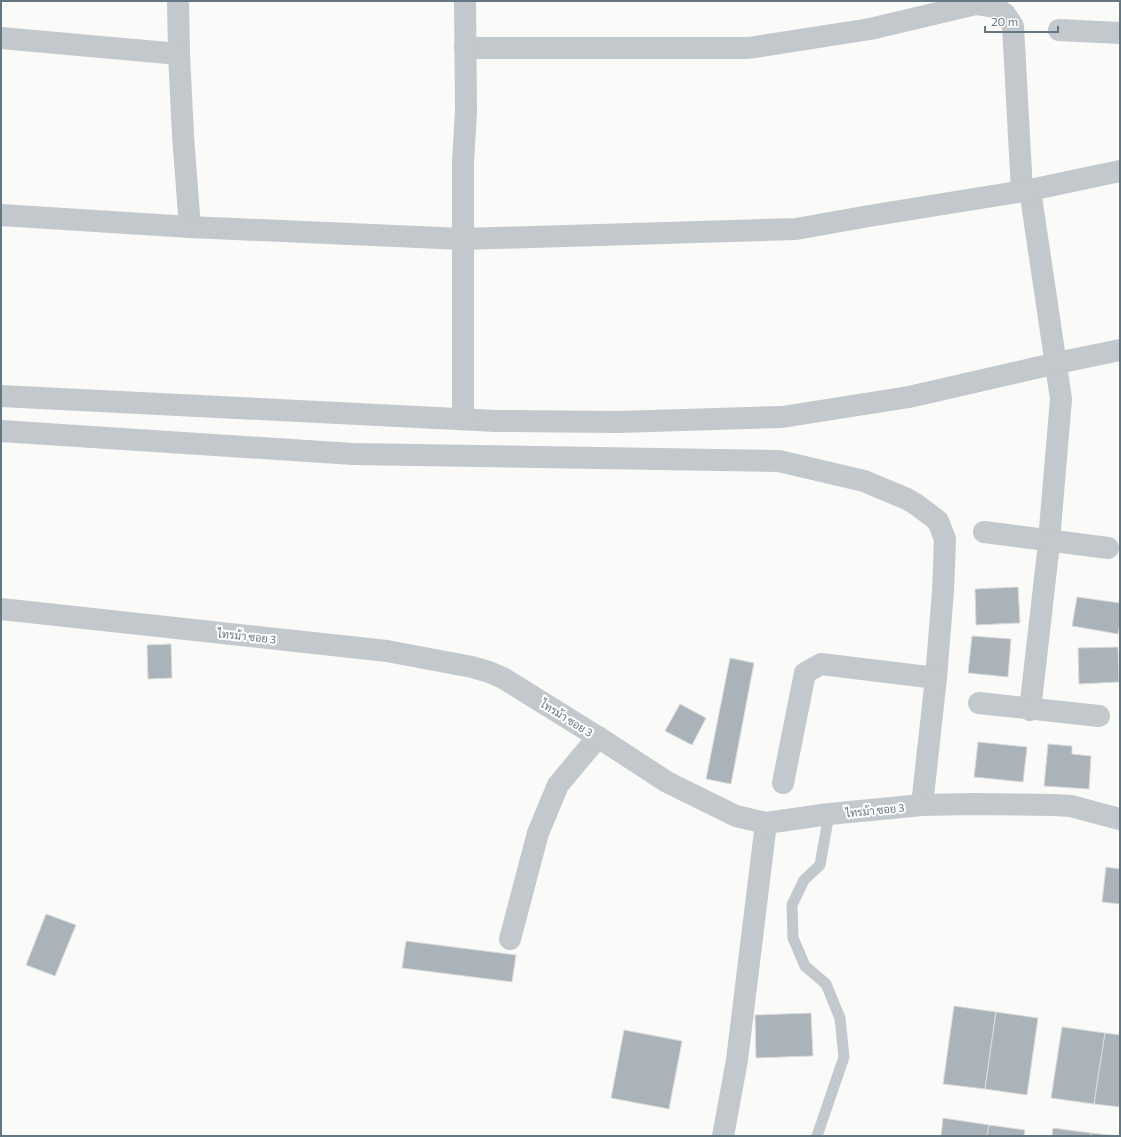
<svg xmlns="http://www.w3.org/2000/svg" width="1121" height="1137" viewBox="0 0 1121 1137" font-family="Commissioner,Sarabun,sans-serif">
  <rect width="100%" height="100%" fill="#fafaf8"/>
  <g fill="#aab3b9" stroke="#dcdcda">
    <path d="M1018,587L1020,623L976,625L975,589Z"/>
    <path d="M1077,597L1120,603V624L1118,634L1072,626Z"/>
    <path d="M972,636L1011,639L1008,677L968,673Z"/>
    <path d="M171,644L172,678L148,679L147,645Z"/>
    <path d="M1118,647L1119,682L1079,684L1078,648Z"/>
    <path d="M730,658L754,663L731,784L706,779Z"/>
    <path d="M680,704L706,718L692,745L665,731Z"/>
    <path d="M978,742L1027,747L1023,782L974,777Z"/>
    <path d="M1048,744L1072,746V754L1091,756L1089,789L1044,786Z"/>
    <path d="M1106,867L1120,869V904L1102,902Z"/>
    <path d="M46,914L76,925L55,976L26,965Z"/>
    <path d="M406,941L516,955L512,982L402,968Z"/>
    <path d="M954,1006L996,1012L985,1089L943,1084Z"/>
    <path d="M996,1012L1038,1018L1027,1095L985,1089Z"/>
    <path d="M811,1013L813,1056L756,1058L755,1015Z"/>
    <path d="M1062,1027L1105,1033L1094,1104L1051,1098Z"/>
    <path d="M624,1030L682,1041L669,1109L611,1098Z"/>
    <path d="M1105,1033L1120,1035V1107L1094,1104Z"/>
    <path d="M943,1118L989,1125L987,1136H941Z"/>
    <path d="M989,1125L1025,1130L1024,1136H987Z"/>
    <path d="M1053,1128L1091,1133V1136H1052Z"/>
    <path d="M1091,1133L1119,1136H1091Z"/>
  </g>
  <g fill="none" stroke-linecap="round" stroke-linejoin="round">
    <path stroke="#c3c8cc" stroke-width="11" d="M817,1136L844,1057L840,1018L826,984L805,966L793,938L792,905L804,880L820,865L829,814"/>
    <g stroke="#c3c8cc" stroke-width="22">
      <path d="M178,1L179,54"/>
      <path d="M1059,30L1120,33"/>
      <path d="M1,38L179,54L183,136L190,227"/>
      <path d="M465,48H748L870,29L976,4L994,7L1005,14L1013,26L1022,191"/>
      <path d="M1030,190L1061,399L1048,552L1030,710"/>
      <path d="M1,215L190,227L463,239L796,229L869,216L1030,190L1120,171"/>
      <path d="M1,396L496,421L618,422L782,417L909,397L1057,363L1120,350"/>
      <path d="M463,419V162L466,111L465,1"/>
      <path d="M1,431L353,454L779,461L864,481L907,499L917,505L938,521L945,539L943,591L936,678L922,805"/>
      <path d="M984,532L1108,548"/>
      <path d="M979,703L1099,716"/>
      <path d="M783,783L805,673L821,664L936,678"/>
      <path d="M510,939L538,833L558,785L598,737"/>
      <path d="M723,1136L737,1060L766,823"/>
    </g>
    <path stroke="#c3c8cc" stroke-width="22" d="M1,609L387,651L472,667L489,672L503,678L598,737L667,782L736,816L766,823L829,814L922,805L973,804L1054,805L1071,806L1120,819"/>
  </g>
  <g text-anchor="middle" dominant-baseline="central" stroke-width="4" stroke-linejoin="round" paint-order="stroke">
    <g font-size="11" fill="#657683" stroke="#fff">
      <text transform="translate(247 636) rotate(6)">ไทรม้า ซอย 3</text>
      <text transform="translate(567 718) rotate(32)">ไทรม้า ซอย 3</text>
      <text transform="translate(875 810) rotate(-6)">ไทรม้า ซอย 3</text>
    </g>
  </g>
  <rect width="1121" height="1137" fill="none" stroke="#657683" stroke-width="4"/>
  <path d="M985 26v6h73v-6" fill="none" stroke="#657683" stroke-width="2"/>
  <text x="991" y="26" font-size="12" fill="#657683" stroke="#ffffff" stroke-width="3" paint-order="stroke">20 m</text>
</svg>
